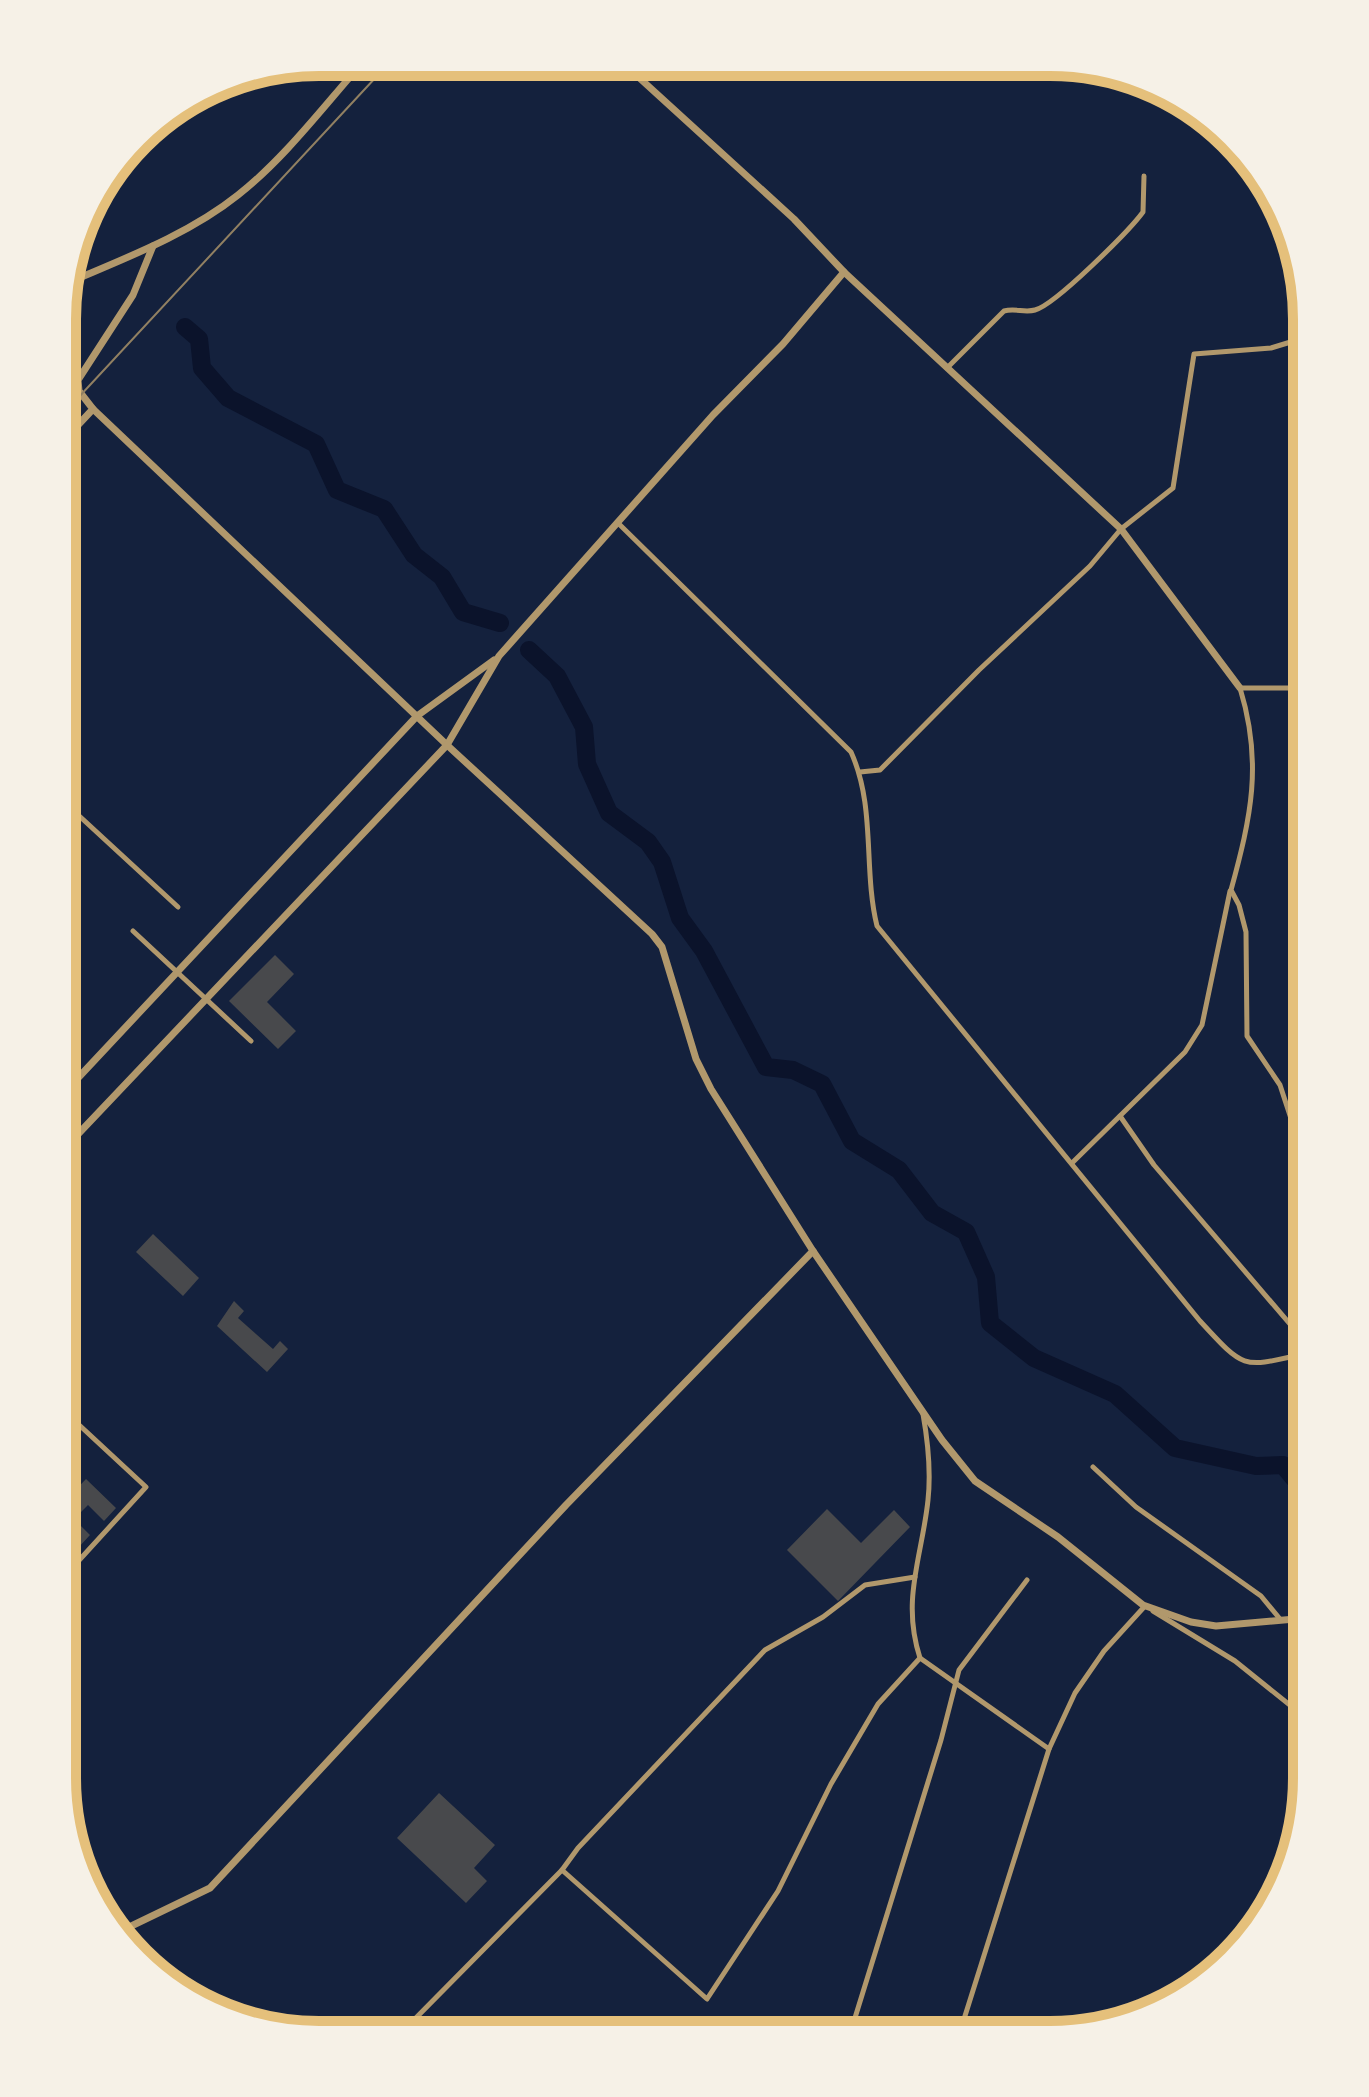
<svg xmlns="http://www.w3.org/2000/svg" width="1369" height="2097" viewBox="0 0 1369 2097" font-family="'Noto Sans',sans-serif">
  <rect width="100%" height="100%" fill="#14213d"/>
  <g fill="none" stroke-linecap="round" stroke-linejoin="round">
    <g stroke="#0b132b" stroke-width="18">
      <path d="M185,327L199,339L202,368L228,398L316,444L337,490L384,509L414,555L442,577L463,612L500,623"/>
      <path d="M529,650L557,676L584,727L587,764L609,813L648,842L662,862L680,918L704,951L766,1067L793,1070L822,1084L852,1141L899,1170L932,1213L966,1232L986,1277L990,1323L1034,1358L1115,1394L1175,1448L1256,1466L1283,1465L1297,1482L1307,1484"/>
    </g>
  </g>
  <g fill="#48494c">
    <path d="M275,955L294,974L267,1002L296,1031L278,1049L229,1001Z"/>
    <path d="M153,1234L199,1278L183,1296L136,1252Z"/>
    <path d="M234,1301L244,1311L238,1318L273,1349L280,1341L288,1349L267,1372L217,1326Z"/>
    <path d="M86,1479L116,1508L104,1521L88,1505L74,1519L90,1535L78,1548L62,1533V1504Z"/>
    <path d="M827,1509L861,1543L894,1510L910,1527L838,1601L787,1550Z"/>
    <path d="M439,1793L495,1845L474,1868L487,1881L466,1903L397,1838Z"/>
  </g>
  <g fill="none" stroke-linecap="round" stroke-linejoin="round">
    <g stroke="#b1986c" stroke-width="5">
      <path d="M947,368L1004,311C1015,308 1025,313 1035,310C1055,305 1129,231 1143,212L1144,176"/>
      <path d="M618,523L851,752C876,807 863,869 877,926L1200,1321C1246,1371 1242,1368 1307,1353"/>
      <path d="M860,772L880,770L979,670L1090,566L1121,529L1173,488L1194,354L1271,348L1307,337"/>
      <path d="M63,801L178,907"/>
      <path d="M133,931L251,1041"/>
      <path d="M1120,1116L1154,1165L1307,1344"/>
      <path d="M1072,1163L1185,1052L1202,1025L1230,891"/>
      <path d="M1307,1191L1297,1171L1298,1140L1280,1085L1247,1036L1246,932L1239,905L1231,890C1251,817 1263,763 1240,688H1307"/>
      <path d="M1093,1467L1136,1507L1261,1596L1280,1619"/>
      <path d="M62,1579L146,1487L63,1410"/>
      <path d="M1153,1611L1235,1661L1306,1718"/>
      <path d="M920,1658L1049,1749"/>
      <path d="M562,1870L707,1999L778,1891L831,1784L878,1704L920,1658C901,1600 922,1557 928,1500C931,1472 928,1442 923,1414"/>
      <path d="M401,2033L562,1870L578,1848L765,1650L823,1617L865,1585L915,1577"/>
      <path d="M850,2034L941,1740L959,1670L1027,1580"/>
      <path d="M959,2035L1049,1749L1075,1693L1104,1651L1145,1606"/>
    </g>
    <g stroke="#b1986c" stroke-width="7">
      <path d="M623,63L794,219L844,272L1121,529L1240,688"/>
      <path d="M65,284C123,259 188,235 238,195C285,158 323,107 363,62"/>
      <path d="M93,409L447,745L652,934L662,947L696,1059L711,1089L813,1251L942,1440L975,1481L1058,1537L1143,1605L1191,1622L1216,1626L1306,1618"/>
      <path d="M64,440L93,409L79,391L78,380L133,295L153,246"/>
      <path d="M63,1094L417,716L494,660"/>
      <path d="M63,1150L447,745L499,656L713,415L783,344L844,272"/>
      <path d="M123,1930L210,1888L566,1505L813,1251"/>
    </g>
    <path stroke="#918062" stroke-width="2" d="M64,413L390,62"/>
  </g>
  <path d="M0 0H1369V2097H0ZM319 76H1050A243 243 0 0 1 1293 319V1778A243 243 0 0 1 1050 2021H319A243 243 0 0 1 76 1778V319A243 243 0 0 1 319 76Z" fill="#f6f1e7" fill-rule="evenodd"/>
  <path fill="none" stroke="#e5c07b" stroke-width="10" d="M319 76H1050A243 243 0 0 1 1293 319V1778A243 243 0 0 1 1050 2021H319A243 243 0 0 1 76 1778V319A243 243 0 0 1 319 76Z"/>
</svg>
